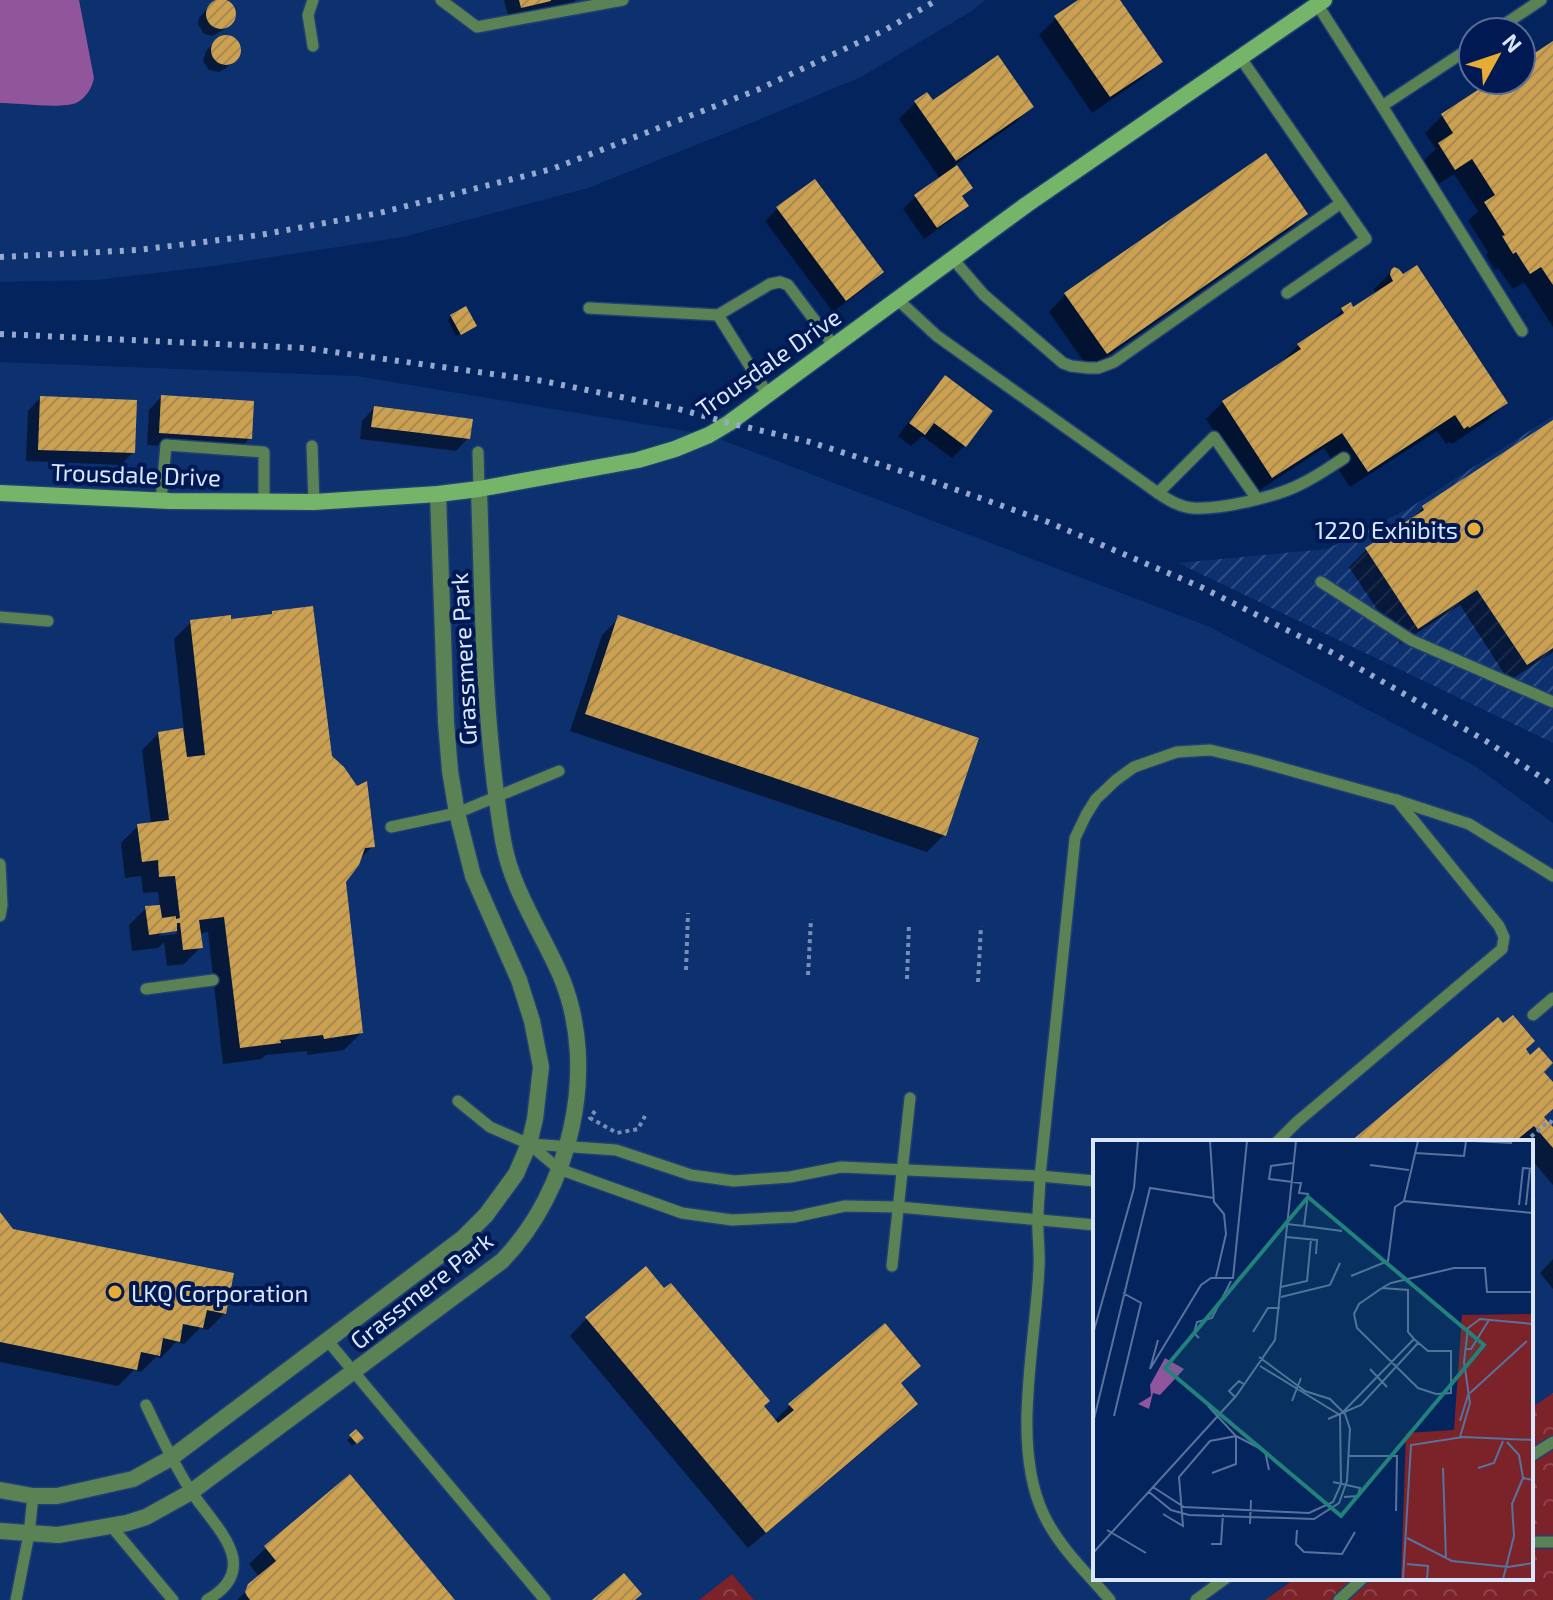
<svg xmlns="http://www.w3.org/2000/svg" width="1553" height="1600" viewBox="0 0 1553 1600" font-family="'Exo 2',sans-serif">
  <defs>
    <pattern id="industrial-furrows" width="10" height="10" patternUnits="userSpaceOnUse" patternTransform="scale(2)"><rect width="10" height="10" fill="#0d306f"/><path d="M-1 1l2-2M0 10L10 0M9 11l2-2" fill="none" stroke="#304e84"/></pattern>
    <pattern id="forest-crowns" width="20" height="18" patternUnits="userSpaceOnUse" patternTransform="scale(2)"><rect width="20" height="18" fill="#7c2329"/><path d="M2 6a3 3 0 1 1 6 0M12 15a3 3 0 1 1 6 0" fill="none" stroke="#8e4349"/></pattern>
    <pattern id="building-hatch" width="6" height="6" patternUnits="userSpaceOnUse" patternTransform="scale(2)"><rect width="6" height="6" fill="#cba151"/><path d="M-1 1l2-2M0 6l6-6M5 7l2-2" fill="none" stroke="#a88a50"/></pattern>
  </defs>
  <rect width="100%" height="100%" fill="#04245e"/>
  <g fill="#0d306f">
    <path d="M0,0H986L967,14L861,77L749,124L588,188L403,237L214,266L96,280L0,282Z"/>
    <path d="M0,362L356,376L709,435L1210,627L1475,766L1553,823V1393L1531,1408V1142H1095V1578H1296L1265,1600H754L732,1574L699,1600H0Z"/>
  </g>
  <path fill="url(#industrial-furrows)" d="M1553,416V743L1178,563L1327,549L1408,509Z"/>
  <g fill="url(#forest-crowns)">
    <path d="M1553,1393V1600H1265L1296,1578H1531V1408Z"/>
    <path d="M732,1574L754,1600H699Z"/>
  </g>
  <path fill="#90559b" d="M0,0H79L94,78C92,88 86,98 76,103C61,109 18,103 0,103Z"/>
  <g fill="#0007" fill-rule="evenodd">
    <path d="M219,0L229,3L234,13L231,21L223,30L212,36L204,34L198,24L199,18L211,4Z"/>
    <path d="M504,0H576L572,4L509,19Z"/>
    <path d="M1082,0H1118L1160,61L1143,78L1092,113L1039,35L1056,18Z"/>
    <path d="M224,37L234,40L238,47L237,56L226,68L219,72L209,70L203,61L206,51L215,42Z"/>
    <path d="M1553,43V327L1524,282L1513,289L1498,268L1495,270L1486,255L1488,252L1468,221L1478,211L1454,174L1437,185L1422,162L1436,149L1425,133L1442,116L1497,80H1521V64Z"/>
    <path d="M915,103L1032,106L1015,123L955,165L971,188L961,198L966,205L954,218L924,239L903,209L916,196L940,179L899,119Z"/>
    <path d="M778,208L882,272L869,285L833,312L765,221Z"/>
    <path d="M1306,214L1289,230L1089,369L1049,312L1065,295Z"/>
    <path d="M1392,271L1505,403L1488,420L1452,444L1450,442L1446,444L1437,431L1350,487L1324,448L1255,493L1206,419L1223,402L1282,362L1298,345L1326,327L1343,310H1353L1375,295L1374,289Z"/>
    <path d="M451,316L474,326L456,336L448,320Z"/>
    <path d="M945,377L990,411L964,446L952,458L922,436L911,446L898,436L933,390Z"/>
    <path d="M161,397L250,438L238,450L147,445L149,410Z"/>
    <path d="M40,398L133,452L121,465L26,461L28,411Z"/>
    <path d="M374,408L468,438L456,451L360,439L362,421Z"/>
    <path d="M1553,422V652L1509,681L1460,605L1400,644L1349,567L1366,550L1408,522L1423,508Z"/>
    <path d="M273,613L330,757L373,846L358,861L344,882L361,1033L344,1050L307,1055V1051L266,1055L261,1059L223,1064L208,932L199,934L201,947L184,964L167,966L164,942L158,948L132,951L129,925L146,908L160,907L158,892L143,893L141,876L125,878L121,843L138,826L151,824L142,750L159,733L184,730L174,639L191,622L229,621L269,616ZM176,930L177,934L159,936L164,931Z"/>
    <path d="M619,618L944,835L927,852L570,731L602,635Z"/>
    <path d="M1524,1050L1553,1085V1109L1543,1118L1553,1131V1185L1531,1159V1142H1353Z"/>
    <path d="M0,1215L11,1231L225,1313L208,1330L200,1328L184,1344L176,1342L161,1358L156,1357L141,1372L134,1370L118,1386L0,1362Z"/>
    <path d="M1553,1259V1289L1540,1273Z"/>
    <path d="M586,1319L761,1406L774,1421L790,1405L899,1384L916,1404L899,1421L748,1548L570,1336Z"/>
    <path d="M356,1432L362,1438L352,1446L347,1440Z"/>
    <path d="M266,1548L453,1600H237L260,1578L249,1564Z"/>
  </g>
  <g fill="url(#building-hatch)">
    <circle cx="221" cy="14" r="15"/>
    <path d="M519,0H551V1L521,8Z"/>
    <path d="M1078,0H1120L1163,62L1110,97L1054,16Z"/>
    <circle cx="226" cy="50" r="15"/>
    <path d="M1553,41V285L1541,267L1530,274L1516,252L1513,254L1502,236L1505,235L1484,202L1495,195L1472,159L1455,170L1438,143L1453,133L1441,114L1493,80H1521V62Z"/>
    <path d="M998,55L1034,107L956,161L914,101L927,92L933,100Z"/>
    <path d="M1266,153L1308,214L1107,354L1064,293Z"/>
    <path d="M957,165L973,188L962,196L969,206L937,228L914,195Z"/>
    <path d="M815,179L884,272L846,301L776,207Z"/>
    <path d="M1417,265L1508,403L1469,428L1468,426L1464,429L1455,415L1368,472L1342,433L1272,478L1222,401L1301,349L1297,344L1344,313L1341,308L1351,302L1353,307L1393,281L1390,275L1391,270L1394,267L1399,269L1403,274Z"/>
    <path d="M466,306L477,326L461,335L450,315Z"/>
    <path d="M945,375L993,411L966,447L934,423L925,435L909,423Z"/>
    <path d="M161,395L254,401L252,439L159,433Z"/>
    <path d="M40,396L137,400L135,453L38,450Z"/>
    <path d="M374,406L473,419L470,439L371,427Z"/>
    <path d="M1553,420V648L1527,665L1477,590L1418,629L1365,548L1424,510L1422,506Z"/>
    <path d="M313,606L332,756L344,767L357,786L367,781L375,847L365,848L359,865L346,882L363,1033L324,1039L323,1035L280,1040L281,1043L240,1048L224,917L199,920L203,948L183,950L180,923H177V931L149,935L145,906L160,905L162,918L176,916V919L180,918L175,876L159,877L158,860L142,862L137,824L169,820L158,732L183,728L187,757L205,755L190,620L231,615V619L272,614V611Z"/>
    <path d="M618,615L979,738L946,836L585,714Z"/>
    <path d="M1513,1015L1535,1041L1526,1049L1530,1055L1539,1047L1553,1063L1544,1072L1553,1082V1109L1544,1117L1553,1127V1148L1534,1126L1514,1142H1350L1498,1017L1503,1023Z"/>
    <path d="M0,1212L13,1229L234,1273L226,1314L207,1310L203,1328L183,1324L180,1342L163,1338L160,1356L141,1352L137,1370L0,1342Z"/>
    <path d="M646,1266L664,1288L671,1283L770,1401L764,1406L778,1423L794,1410L788,1404L885,1323L921,1366L901,1383L918,1404L766,1533L585,1317Z"/>
    <path d="M356,1429L364,1438L357,1444L349,1435Z"/>
    <path d="M350,1474L455,1600H250L247,1596L245,1592L248,1584L276,1561L264,1546Z"/>
    <path d="M624,1573L642,1594L635,1600H592Z"/>
  </g>
  <g fill="none" stroke-linecap="round" stroke-linejoin="round">
    <g stroke="#223f74" stroke-width="14">
      <g id="lane">
        <path d="M441,0L477,27L623,0"/>
        <path d="M1317,4L1382,106L1473,46"/>
        <path d="M1493,32L1541,0"/>
        <path d="M313,46L308,15L313,0"/>
        <path d="M1240,57L1366,239L1287,293"/>
        <path d="M1382,106L1522,331"/>
        <path d="M952,258L984,295L1063,363L1071,366L1088,368H1098L1114,362L1341,203"/>
        <path d="M897,299L937,336L1158,493C1168,500 1180,507 1192,508C1220,510 1276,497 1301,484C1316,477 1330,467 1344,458"/>
        <path d="M589,308L718,315L770,284L780,282L788,285L834,346"/>
        <path d="M718,315L768,395"/>
        <path d="M312,446L314,502"/>
        <path d="M478,452L479,489"/>
        <path d="M1158,493L1214,437L1257,499"/>
        <path d="M161,501L166,445L264,452V502"/>
        <path d="M1321,582L1411,640L1553,702"/>
        <path d="M0,617L48,621"/>
        <path d="M391,827L457,813L559,771"/>
        <path d="M0,864L2,905L0,916"/>
        <path d="M146,989L213,980"/>
        <path d="M1533,1015L1553,998"/>
        <path d="M458,1101L490,1127L529,1144L559,1169L682,1213L732,1220L794,1217L845,1206L899,1207L1095,1225"/>
        <path d="M1277,1142L1297,1122L1502,949L1504,937L1499,926L1397,800"/>
        <path d="M530,1144L616,1150L691,1175L734,1181L790,1177L841,1167L1040,1176L1095,1181"/>
        <path d="M892,1266L910,1098"/>
        <path d="M327,1340L545,1600"/>
        <path d="M146,1405C159,1433 172,1461 189,1488C211,1524 266,1566 207,1600"/>
        <path d="M1531,1456L1553,1442"/>
        <path d="M111,1526L173,1600"/>
        <path d="M1531,1542H1553"/>
        <path d="M16,1600L29,1534L33,1496"/>
        <path d="M1110,1600C1087,1573 1058,1546 1043,1513C1011,1444 1036,1342 1039,1267C1040,1250 1037,1234 1038,1218C1038,1204 1040,1190 1040,1176L1074,848L1075,838L1086,815L1096,799L1116,780L1134,767L1177,752L1210,750L1253,760L1396,800L1469,824L1553,876"/>
        <path d="M1196,1600L1226,1578"/>
        <path d="M1339,1600L1363,1578"/>
      </g>
    </g>
    <g stroke="#223f74" stroke-width="19">
      <g id="street">
        <path d="M0,1490L33,1496H57L133,1479L171,1458L463,1238L486,1215L516,1174L529,1144L535,1119L541,1067L532,1021L519,980L473,876L457,813L450,771L446,722L438,494"/>
        <path d="M0,1531L58,1535L127,1523L146,1517L191,1492L502,1261C570,1191 599,1071 562,979C543,934 511,889 503,840C483,724 483,606 479,489"/>
      </g>
    </g>
    <g stroke="#223f74" stroke-width="19">
      <path id="secondary" d="M0,493L170,501L314,502L438,494L479,489L638,460L675,449L709,435L729,423L1026,205L1324,0"/>
    </g>
    <g stroke="#788eb4" stroke-width="4" stroke-dasharray="4 4" stroke-linecap="butt">
      <path d="M686,970L688,913"/>
      <path d="M808,975L811,919"/>
      <path d="M907,979L909,923"/>
      <path d="M978,982L981,926"/>
      <path d="M595,1111L590,1118L617,1133L638,1129L645,1116"/>
      <path d="M1525,1142L1549,1121L1553,1123"/>
    </g>
    <use href="#lane" stroke="#5a8254" stroke-width="11"/>
    <use href="#street" stroke="#5a8254" stroke-width="16"/>
    <use href="#secondary" stroke="#74b56a" stroke-width="16"/>
    <g stroke="#98aacc" stroke-width="6" stroke-dasharray="4 8" stroke-linecap="butt">
      <path d="M0,257L138,250L260,235L379,213L552,169L757,90L885,30L937,0"/>
      <path d="M0,334L305,348L543,381L675,408L729,423L810,442L923,478L1048,522L1201,587L1331,652L1486,741L1553,785"/>
    </g>
  </g>
  <g fill="#e6ac36" stroke="#001952" stroke-width="3">
    <circle cx="1474" cy="529" r="8"/>
    <circle cx="115" cy="1292" r="8"/>
  </g>
  <g text-anchor="middle" dominant-baseline="central" stroke-width="8" stroke-linejoin="round" paint-order="stroke">
    <g font-size="24" fill="#d9e6fc" stroke="#001952">
      <text transform="translate(768 362) rotate(-35)">Trousdale Drive</text>
      <text transform="translate(136 474) rotate(2)">Trousdale Drive</text>
      <text transform="translate(463 659) rotate(-93)">Grassmere Park</text>
      <text transform="translate(421 1290) rotate(-38)">Grassmere Park</text>
    </g>
    <g font-size="24" fill="#d9e6fc" stroke="#001952" text-anchor="end">
      <text x="1458" y="529">1220 Exhibits</text>
      <text x="131" y="1292" text-anchor="start">LKQ Corporation</text>
    </g>
  </g>
  <g transform="translate(1093 1140)">
    <rect width="440" height="440" fill="#04245e"/>
    <path d="M440,174V439H308L313,293L361,290L369,175Z" fill="#7c2329"/>
    <path d="M72,218L91,229L67,255L60,253L56,269L45,264L58,256L57,245Z" fill="#90559b"/>
    <path fill="none" stroke="#59729d" stroke-width="2" d="M117,1L121,62L131,74L133,94L123,137M325,1L311,61L440,73M381,1L419,3M322,13L371,16L373,1M277,25L316,30M426,65L430,28L440,29M433,65L437,28M194,84L211,86L215,54L206,53L208,43L176,39L178,26L200,23M211,86L249,91M193,97L224,100L223,114M258,136L295,121L302,67L311,61M188,147L214,141L218,99M289,148L315,150V192L321,199L335,211H358V253L343,254L325,248L264,188L261,174L266,164L289,148L298,143L361,128H392L394,152H439M188,157L237,145L247,123M160,192L175,168H187M0,194L41,48L45,1M106,198L101,193L104,182L119,178L138,141M65,200L57,229L108,145L118,138H140L154,1M372,209H378L396,180M277,229L294,247M377,253L434,201M142,257L136,251L146,241L152,245M199,261L208,238M250,272L321,199M21,276L48,163L30,153M235,279L268,265L325,203M367,281L376,252M0,283L57,48L121,58M367,297L377,263L371,222L375,188L387,179L440,184M414,302L426,315L430,338L440,340M256,316H304L303,371M350,328L353,419M385,328L401,323L410,301M119,333L143,324V296L172,311L176,330M240,342L267,348L265,356L251,357M60,347L91,367L216,373L240,362L248,344L247,275L167,226M56,352L78,370L96,375L221,379L246,363L254,341L257,289L252,274L237,259L212,251L166,217M70,374L90,386L86,337L117,301L143,296L115,266M157,384L158,360M14,390L53,413M204,390L203,404L211,412L249,414L262,392M314,398L359,421L415,427L440,423M118,404H128L130,374M0,413L143,256L182,200L203,1M314,424L335,426L334,439M310,439L318,305L370,297L440,300M410,439L421,396L419,364L430,338"/>
    <path fill="#23817c" fill-opacity="0.15" stroke="#23817c" stroke-width="4" d="M215,57L391,205L248,376L72,228Z"/>
    <rect width="440" height="440" fill="none" stroke="#d9e6fc" stroke-width="4"/>
  </g>
  <g transform="translate(1497 56) rotate(50)"><circle r="38" fill="#001952" stroke="#576b96" stroke-width="2"/>
  <path d="M0-6L14 30L0 20L-14 30Z" fill="#e6ac36"/>
  <text y="-12" font-size="22" font-weight="bold" text-anchor="middle" fill="#d9e6fc">N</text>
  </g>
</svg>
